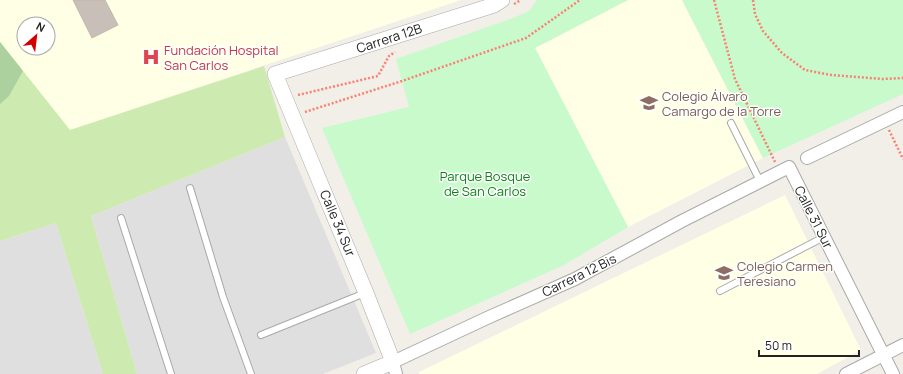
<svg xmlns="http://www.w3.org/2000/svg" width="903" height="374" viewBox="0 0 903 374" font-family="Manrope,sans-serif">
  <rect width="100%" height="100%" fill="#f2efe9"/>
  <g fill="#e0dfdf">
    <path d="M285,137L376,353L323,374H137L91,216Z"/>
    <path d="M56,223L103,374H0V241Z"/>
  </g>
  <g fill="#ffffe5" fill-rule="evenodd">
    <path d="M0,0H461L70,130L0,42ZM24,24H48V48H24Z"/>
    <path d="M628,0H682L763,158L628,227L535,48Z"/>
    <path d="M785,195L861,350L817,374H419V372Z"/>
  </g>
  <path fill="#cdebb0" d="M0,42L70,130L264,66L285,137L91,216L137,374H103L56,223L0,241Z"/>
  <path fill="#add19e" d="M0,42L23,71L9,96L0,104Z"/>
  <g fill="#c8facc">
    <path d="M537,0H628L535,48L628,227L564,265L410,334L322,128L409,107L396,59L513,18L529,11Z"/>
    <path d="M682,0H903V94L763,158Z"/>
  </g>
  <path fill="#c7bfb8" stroke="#c4b6ab" d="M73,0H105L118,25L92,38Z"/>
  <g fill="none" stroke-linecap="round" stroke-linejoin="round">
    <g stroke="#a9a9a9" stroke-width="8">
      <g id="service">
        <path d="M731,123L760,181"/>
        <path d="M190,188L223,297L251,374"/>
        <path d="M121,218L171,374"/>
        <path d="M720,291L824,237"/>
        <path d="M261,335L365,293"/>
      </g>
    </g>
    <g stroke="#a9a9a9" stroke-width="14">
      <g id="minor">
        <path d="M807,158L903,112"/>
        <path d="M396,374L393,362L487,318L575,279L682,221L789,167L893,374"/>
        <path d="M846,374L903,345"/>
      </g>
    </g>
    <g stroke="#a9a9a9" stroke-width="16">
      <path id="tertiary" d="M364,374L393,362L366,293L275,74L494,5L502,0"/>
    </g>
    <g stroke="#fa8072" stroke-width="2.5" stroke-dasharray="2 2" stroke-linecap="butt">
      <path d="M714,0L735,79L775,162"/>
      <path d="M753,0L755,14L763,31L782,53L805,70L831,75L883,79L903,78"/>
      <path d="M514,4L521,0"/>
      <path d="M298,95L378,76L389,56L395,52"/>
      <path d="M305,112L402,81L526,38L580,0"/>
      <path d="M889,130L903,159"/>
    </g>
    <use href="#service" stroke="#fff" stroke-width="6"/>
    <use href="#minor" stroke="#fff" stroke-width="12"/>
    <use href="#tertiary" stroke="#fff" stroke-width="15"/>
  </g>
  <defs>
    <g id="hospital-bare" transform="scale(1.38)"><path d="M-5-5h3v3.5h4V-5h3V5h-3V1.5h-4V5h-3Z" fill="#e0444e" stroke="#fff" stroke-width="2.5" paint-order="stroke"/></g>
    <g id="school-bare" transform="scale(1.38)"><path d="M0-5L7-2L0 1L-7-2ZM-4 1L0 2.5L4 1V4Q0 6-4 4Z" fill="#8d6e63" stroke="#fff" stroke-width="2.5" paint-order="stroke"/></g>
  </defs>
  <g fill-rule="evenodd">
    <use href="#hospital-bare" x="151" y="57"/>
    <use href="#school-bare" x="649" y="103"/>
    <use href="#school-bare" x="724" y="273"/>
  </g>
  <g text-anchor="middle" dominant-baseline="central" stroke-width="3" stroke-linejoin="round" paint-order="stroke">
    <g font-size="13" fill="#222" stroke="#fff">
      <text transform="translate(389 38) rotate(-18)">Carrera 12B</text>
      <text transform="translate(814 217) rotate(63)">Calle 31 Sur</text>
      <text transform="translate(338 223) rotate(67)">Calle 34 Sur</text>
      <text transform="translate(579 275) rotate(-26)">Carrera 12 Bis</text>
    </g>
    <g font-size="13" fill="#be3a42" stroke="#fff" text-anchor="start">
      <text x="164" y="50">Fundación Hospital<tspan x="164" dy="15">San Carlos</tspan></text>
    </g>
    <g font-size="13" fill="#785e54" stroke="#fff" text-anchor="start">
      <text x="662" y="96">Colegio Álvaro<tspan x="662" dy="15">Camargo de la Torre</tspan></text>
      <text x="737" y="266">Colegio Carmen<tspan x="737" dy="15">Teresiano</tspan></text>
    </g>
    <g font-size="13" fill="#0c8416" stroke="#fff">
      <text x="485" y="176">Parque Bosque<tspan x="485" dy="15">de San Carlos</tspan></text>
    </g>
  </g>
  <g transform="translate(36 36) rotate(28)"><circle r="19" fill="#ffffff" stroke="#a7a7a7"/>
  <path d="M0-3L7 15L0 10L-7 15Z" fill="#d40000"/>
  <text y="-6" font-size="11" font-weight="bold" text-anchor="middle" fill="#222222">N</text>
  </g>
  <path d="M759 350v6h100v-6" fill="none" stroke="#222222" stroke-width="2"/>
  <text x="765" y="350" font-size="12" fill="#222222" stroke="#ffffff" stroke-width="3" paint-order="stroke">50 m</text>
</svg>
